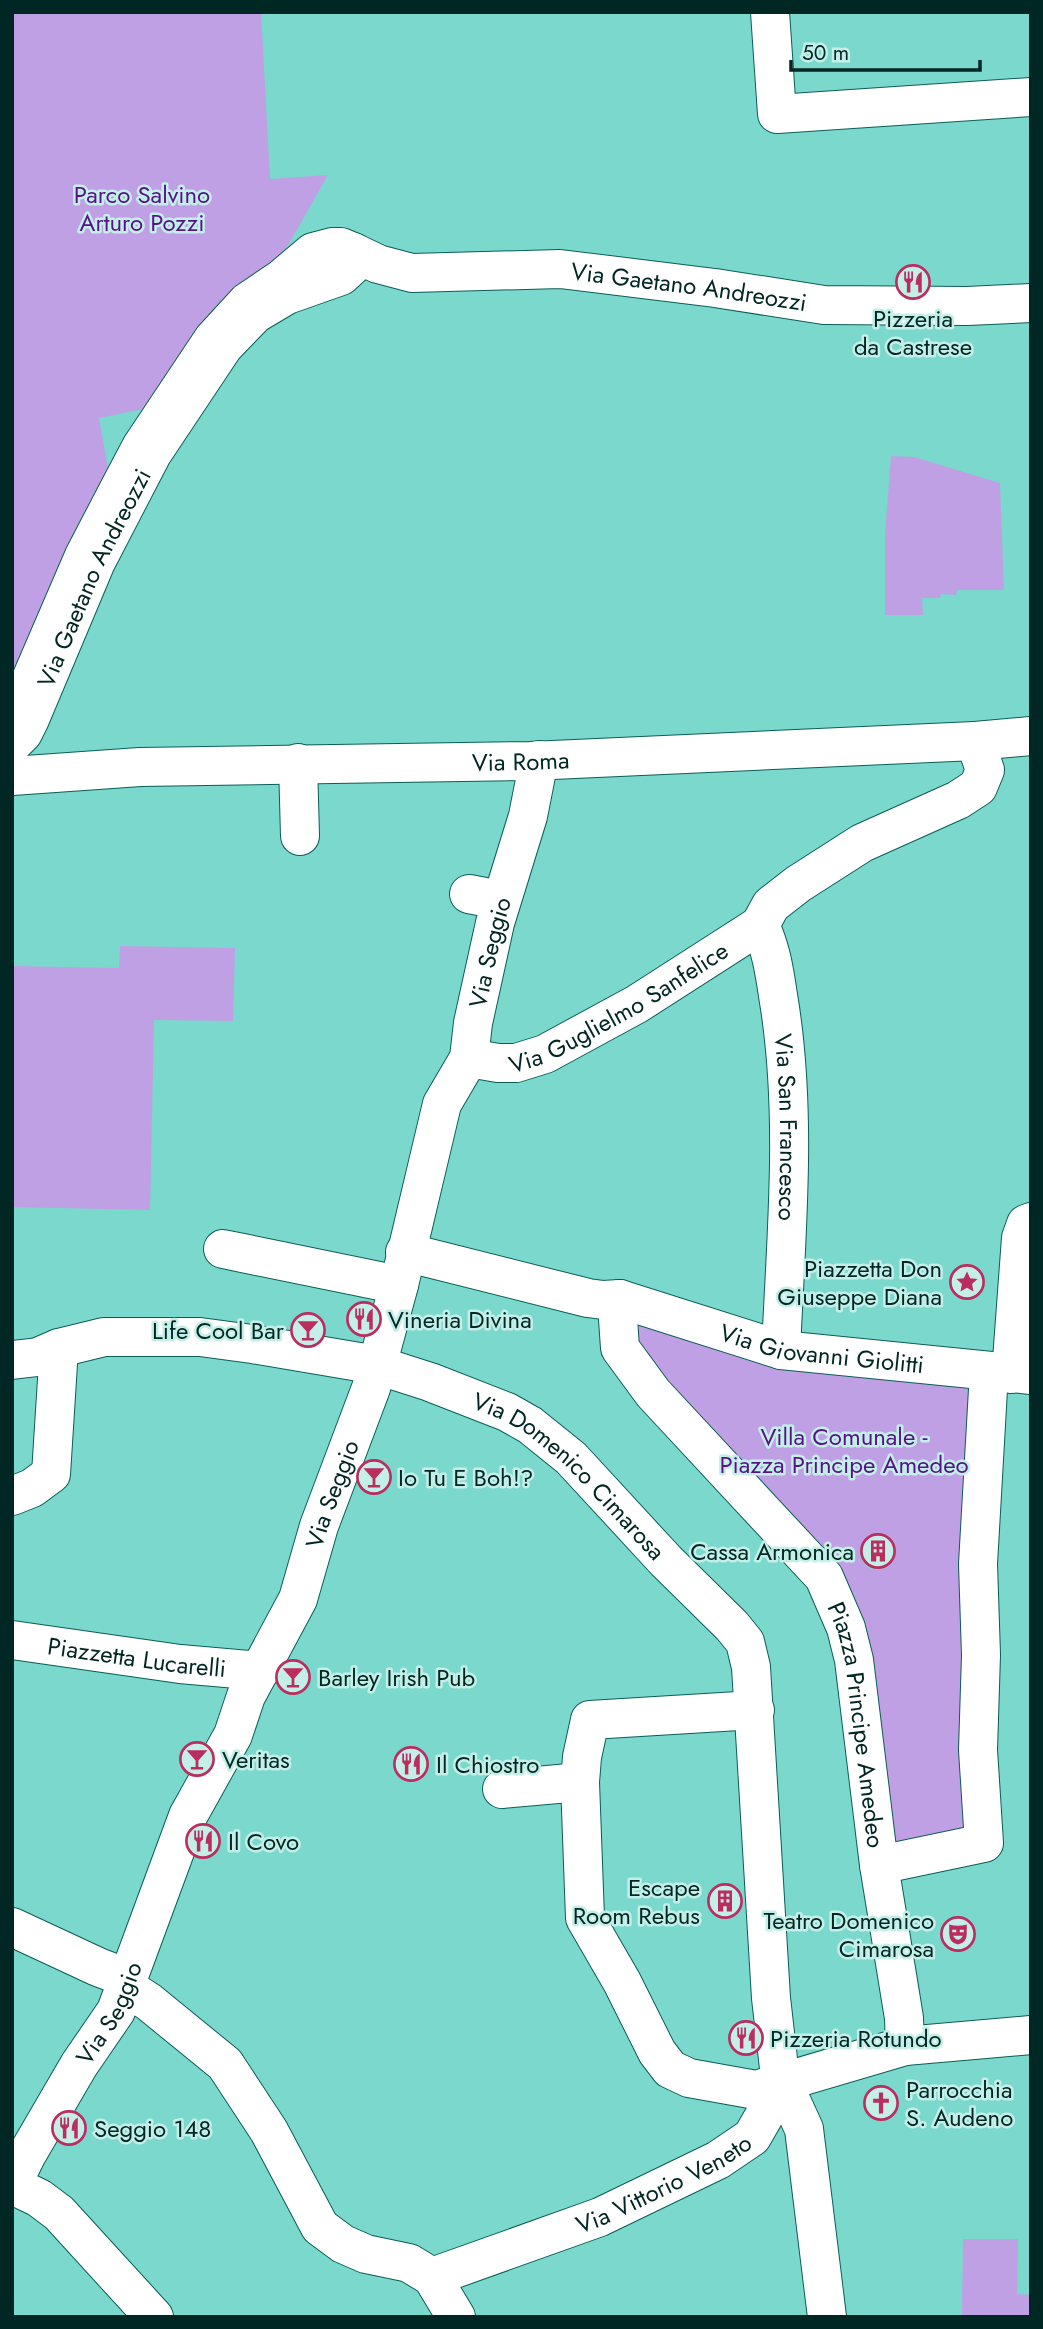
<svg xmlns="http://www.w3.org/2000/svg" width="1043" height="2329" viewBox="0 0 1043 2329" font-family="Jost,sans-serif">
  <rect width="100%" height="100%" fill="#7ad8cc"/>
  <g fill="#bfa0e4" fill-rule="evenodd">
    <path d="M12,12H261L270,179L328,175L270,277L153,407L99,418L110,479L12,686Z"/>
    <path d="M891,456L914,457L1000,483L1004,590H957L956,595L941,594L940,598H922L923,615H885V534Z"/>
    <path d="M120,946L235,948L233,1021L154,1020L150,1210L12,1207V966L119,968Z"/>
    <path d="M632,1312L985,1375L980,1839L888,1859L854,1633L628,1339ZM873,1535L885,1536L893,1544V1561C873,1587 842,1550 873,1535Z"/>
    <path d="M963,2239H1018L1017,2294L1031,2295V2317H962Z"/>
  </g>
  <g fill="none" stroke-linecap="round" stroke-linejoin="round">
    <g stroke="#0b5e57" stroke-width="40">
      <g id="minor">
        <path d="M770,12L777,114L1031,97"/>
        <path id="s1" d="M353,252L378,264L412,273L560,269L715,288L824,305L967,306L1031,303"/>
        <path id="s2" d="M12,744L23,733L30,719L96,562L152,454L224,346L255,314L287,295L341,276L353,265V252L341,247H332L313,252L281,279L247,302L213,339L141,447L122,483L84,556L16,714L13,727L14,742"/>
        <path d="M298,763L300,836"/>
        <path id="s3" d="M12,776L140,767L530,761L975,741L1031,736"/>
        <path d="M469,894L500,900"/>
        <path d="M760,925L771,905L798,884L862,843L958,800L978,787L985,770L975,741"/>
        <path id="s4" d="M469,1058L498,1063H516L545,1054L637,1004L760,925C773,953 775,977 780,1008C797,1121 786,1236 781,1350"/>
        <path d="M223,1249L399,1285"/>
        <path id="s5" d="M405,1252L588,1298L603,1300L620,1299L781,1350L1031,1375"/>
        <path id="s6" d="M620,1299L618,1319L620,1348L653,1393L824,1577L846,1628L854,1660L879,1865L984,1843L978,1750L981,1655L978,1564L989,1372"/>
        <path id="s7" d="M12,1360L38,1357L59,1348L104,1337H200L252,1344L377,1365L430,1382L507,1412L530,1425L571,1458L666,1561L732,1626L745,1642L751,1667L771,1998L779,2068L783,2083L804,2129L827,2317"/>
        <path d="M1011,1374L1021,1238L1026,1224L1031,1222"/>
        <path d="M12,1496L32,1488L51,1474L59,1348"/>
        <path id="s8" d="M12,1640L180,1664L260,1671"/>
        <path d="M755,1710L590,1720L582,1757L580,1782L585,1918L622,1982L657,2052L670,2069L689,2078L756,2090L905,2046L1031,2035"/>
        <path d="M502,1789L580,1782"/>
        <path d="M879,1865L904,2018L905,2046"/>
        <path d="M12,1927L98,1967L127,1978"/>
        <path d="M126,1987L149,2002L225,2064L269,2131L320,2227L343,2244L366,2254L409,2263L432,2277L456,2317"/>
        <path id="s9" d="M12,2185L26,2156L79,2065L116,2011L188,1816L233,1735L246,1696L298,1599L319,1526L371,1388L399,1285L442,1104L469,1058L473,1023L495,923L528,816L539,760"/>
        <path d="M12,2185L39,2198L59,2213L154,2317"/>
        <path id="s10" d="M432,2277L600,2217L718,2160L752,2137L783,2083"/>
      </g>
    </g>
    <use href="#minor" stroke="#fff" stroke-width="38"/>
  </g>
  <defs>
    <g id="restaurant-ring" transform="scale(1.75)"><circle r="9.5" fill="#c4efe9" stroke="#bb2d5e" stroke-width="1.5"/><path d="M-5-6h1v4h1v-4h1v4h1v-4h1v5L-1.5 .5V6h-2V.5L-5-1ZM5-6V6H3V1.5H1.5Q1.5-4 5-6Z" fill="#bb2d5e"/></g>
    <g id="sight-ring" transform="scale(1.75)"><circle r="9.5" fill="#c4efe9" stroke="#bb2d5e" stroke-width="1.5"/><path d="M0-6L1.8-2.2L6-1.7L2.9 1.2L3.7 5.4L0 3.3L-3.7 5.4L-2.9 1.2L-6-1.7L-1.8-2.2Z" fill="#bb2d5e"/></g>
    <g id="bar-ring" transform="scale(1.75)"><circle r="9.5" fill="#c4efe9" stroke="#bb2d5e" stroke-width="1.5"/><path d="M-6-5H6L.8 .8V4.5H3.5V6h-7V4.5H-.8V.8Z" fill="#bb2d5e"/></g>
    <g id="building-ring" transform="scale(1.75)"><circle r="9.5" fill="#c4efe9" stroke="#bb2d5e" stroke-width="1.5"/><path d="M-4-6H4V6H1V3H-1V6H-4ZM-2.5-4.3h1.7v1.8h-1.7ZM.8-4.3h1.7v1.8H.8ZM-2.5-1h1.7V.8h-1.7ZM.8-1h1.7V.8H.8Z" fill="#bb2d5e"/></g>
    <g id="theatre-ring" transform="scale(1.75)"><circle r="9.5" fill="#c4efe9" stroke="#bb2d5e" stroke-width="1.5"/><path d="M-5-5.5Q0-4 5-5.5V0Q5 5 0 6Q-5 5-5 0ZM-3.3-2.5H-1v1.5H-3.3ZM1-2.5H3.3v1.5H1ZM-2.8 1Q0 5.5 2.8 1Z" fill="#bb2d5e"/></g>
    <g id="church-ring" transform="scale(1.75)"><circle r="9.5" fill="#c4efe9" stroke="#bb2d5e" stroke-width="1.5"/><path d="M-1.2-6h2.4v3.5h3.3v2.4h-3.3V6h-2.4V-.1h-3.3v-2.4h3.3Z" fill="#bb2d5e"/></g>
  </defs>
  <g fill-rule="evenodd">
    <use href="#restaurant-ring" x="913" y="282"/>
    <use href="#sight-ring" x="967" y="1282"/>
    <use href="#restaurant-ring" x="364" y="1319"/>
    <use href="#bar-ring" x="308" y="1330"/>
    <use href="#bar-ring" x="374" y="1477"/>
    <use href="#building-ring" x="878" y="1551"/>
    <use href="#bar-ring" x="293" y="1677"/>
    <use href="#bar-ring" x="197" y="1759"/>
    <use href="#restaurant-ring" x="411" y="1764"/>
    <use href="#restaurant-ring" x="203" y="1841"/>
    <use href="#building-ring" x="725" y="1901"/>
    <use href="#theatre-ring" x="958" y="1934"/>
    <use href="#restaurant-ring" x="746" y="2038"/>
    <use href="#church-ring" x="881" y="2103"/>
    <use href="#restaurant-ring" x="69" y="2128"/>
  </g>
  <g text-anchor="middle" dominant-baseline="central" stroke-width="5" stroke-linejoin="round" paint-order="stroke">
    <g font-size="24" fill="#571287" stroke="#c4efe9">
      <text x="142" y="194">Parco Salvino<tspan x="142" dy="28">Arturo Pozzi</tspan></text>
      <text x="844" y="1436">Villa Comunale -<tspan x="844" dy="28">Piazza Principe Amedeo</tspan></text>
    </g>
    <g font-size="24" fill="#002723" stroke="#c4efe9">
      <text stroke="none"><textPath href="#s1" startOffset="341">Via Gaetano Andreozzi</textPath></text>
      <text stroke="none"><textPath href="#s2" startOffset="186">Via Gaetano Andreozzi</textPath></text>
      <text stroke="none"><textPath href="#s3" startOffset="509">Via Roma</textPath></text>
      <text stroke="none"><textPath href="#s9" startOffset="1332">Via Seggio</textPath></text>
      <text stroke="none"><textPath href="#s4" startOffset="164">Via Guglielmo Sanfelice</textPath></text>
      <text stroke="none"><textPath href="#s4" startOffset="534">Via San Francesco</textPath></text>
      <text stroke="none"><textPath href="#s5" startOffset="430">Via Giovanni Giolitti</textPath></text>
      <text stroke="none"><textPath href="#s7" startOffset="597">Via Domenico Cimarosa</textPath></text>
      <text stroke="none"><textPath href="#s9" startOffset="765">Via Seggio</textPath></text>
      <text stroke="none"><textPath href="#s8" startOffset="126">Piazzetta Lucarelli</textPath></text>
      <text stroke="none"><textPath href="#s6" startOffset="509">Piazza Principe Amedeo</textPath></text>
      <text stroke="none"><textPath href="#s9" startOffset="198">Via Seggio</textPath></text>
      <text stroke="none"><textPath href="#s10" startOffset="250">Via Vittorio Veneto</textPath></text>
    </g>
    <g font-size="24" fill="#002723" stroke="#c4efe9" text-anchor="start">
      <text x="913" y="318" text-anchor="middle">Pizzeria<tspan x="913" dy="28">da Castrese</tspan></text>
      <text x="942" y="1268" text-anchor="end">Piazzetta Don<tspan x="942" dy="28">Giuseppe Diana</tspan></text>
      <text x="388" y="1319">Vineria Divina</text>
      <text x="284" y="1330" text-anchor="end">Life Cool Bar</text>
      <text x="398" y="1477">Io Tu E Boh!?</text>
      <text x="854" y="1551" text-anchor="end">Cassa Armonica</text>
      <text x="318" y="1677">Barley Irish Pub</text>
      <text x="222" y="1759">Veritas</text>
      <text x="436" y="1764">Il Chiostro</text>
      <text x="228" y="1841">Il Covo</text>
      <text x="700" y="1887" text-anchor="end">Escape<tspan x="700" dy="28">Room Rebus</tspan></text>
      <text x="934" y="1920" text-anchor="end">Teatro Domenico<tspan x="934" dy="28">Cimarosa</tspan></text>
      <text x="770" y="2038">Pizzeria Rotundo</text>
      <text x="906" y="2089">Parrocchia<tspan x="906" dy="28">S. Audeno</tspan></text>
      <text x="94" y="2128">Seggio 148</text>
    </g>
  </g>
  <rect width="1043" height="2329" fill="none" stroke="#002723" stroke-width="28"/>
  <path d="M791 60v10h189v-10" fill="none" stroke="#002723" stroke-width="3.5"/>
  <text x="802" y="60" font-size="21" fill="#002723" stroke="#c4efe9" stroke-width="5" paint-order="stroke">50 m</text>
</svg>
